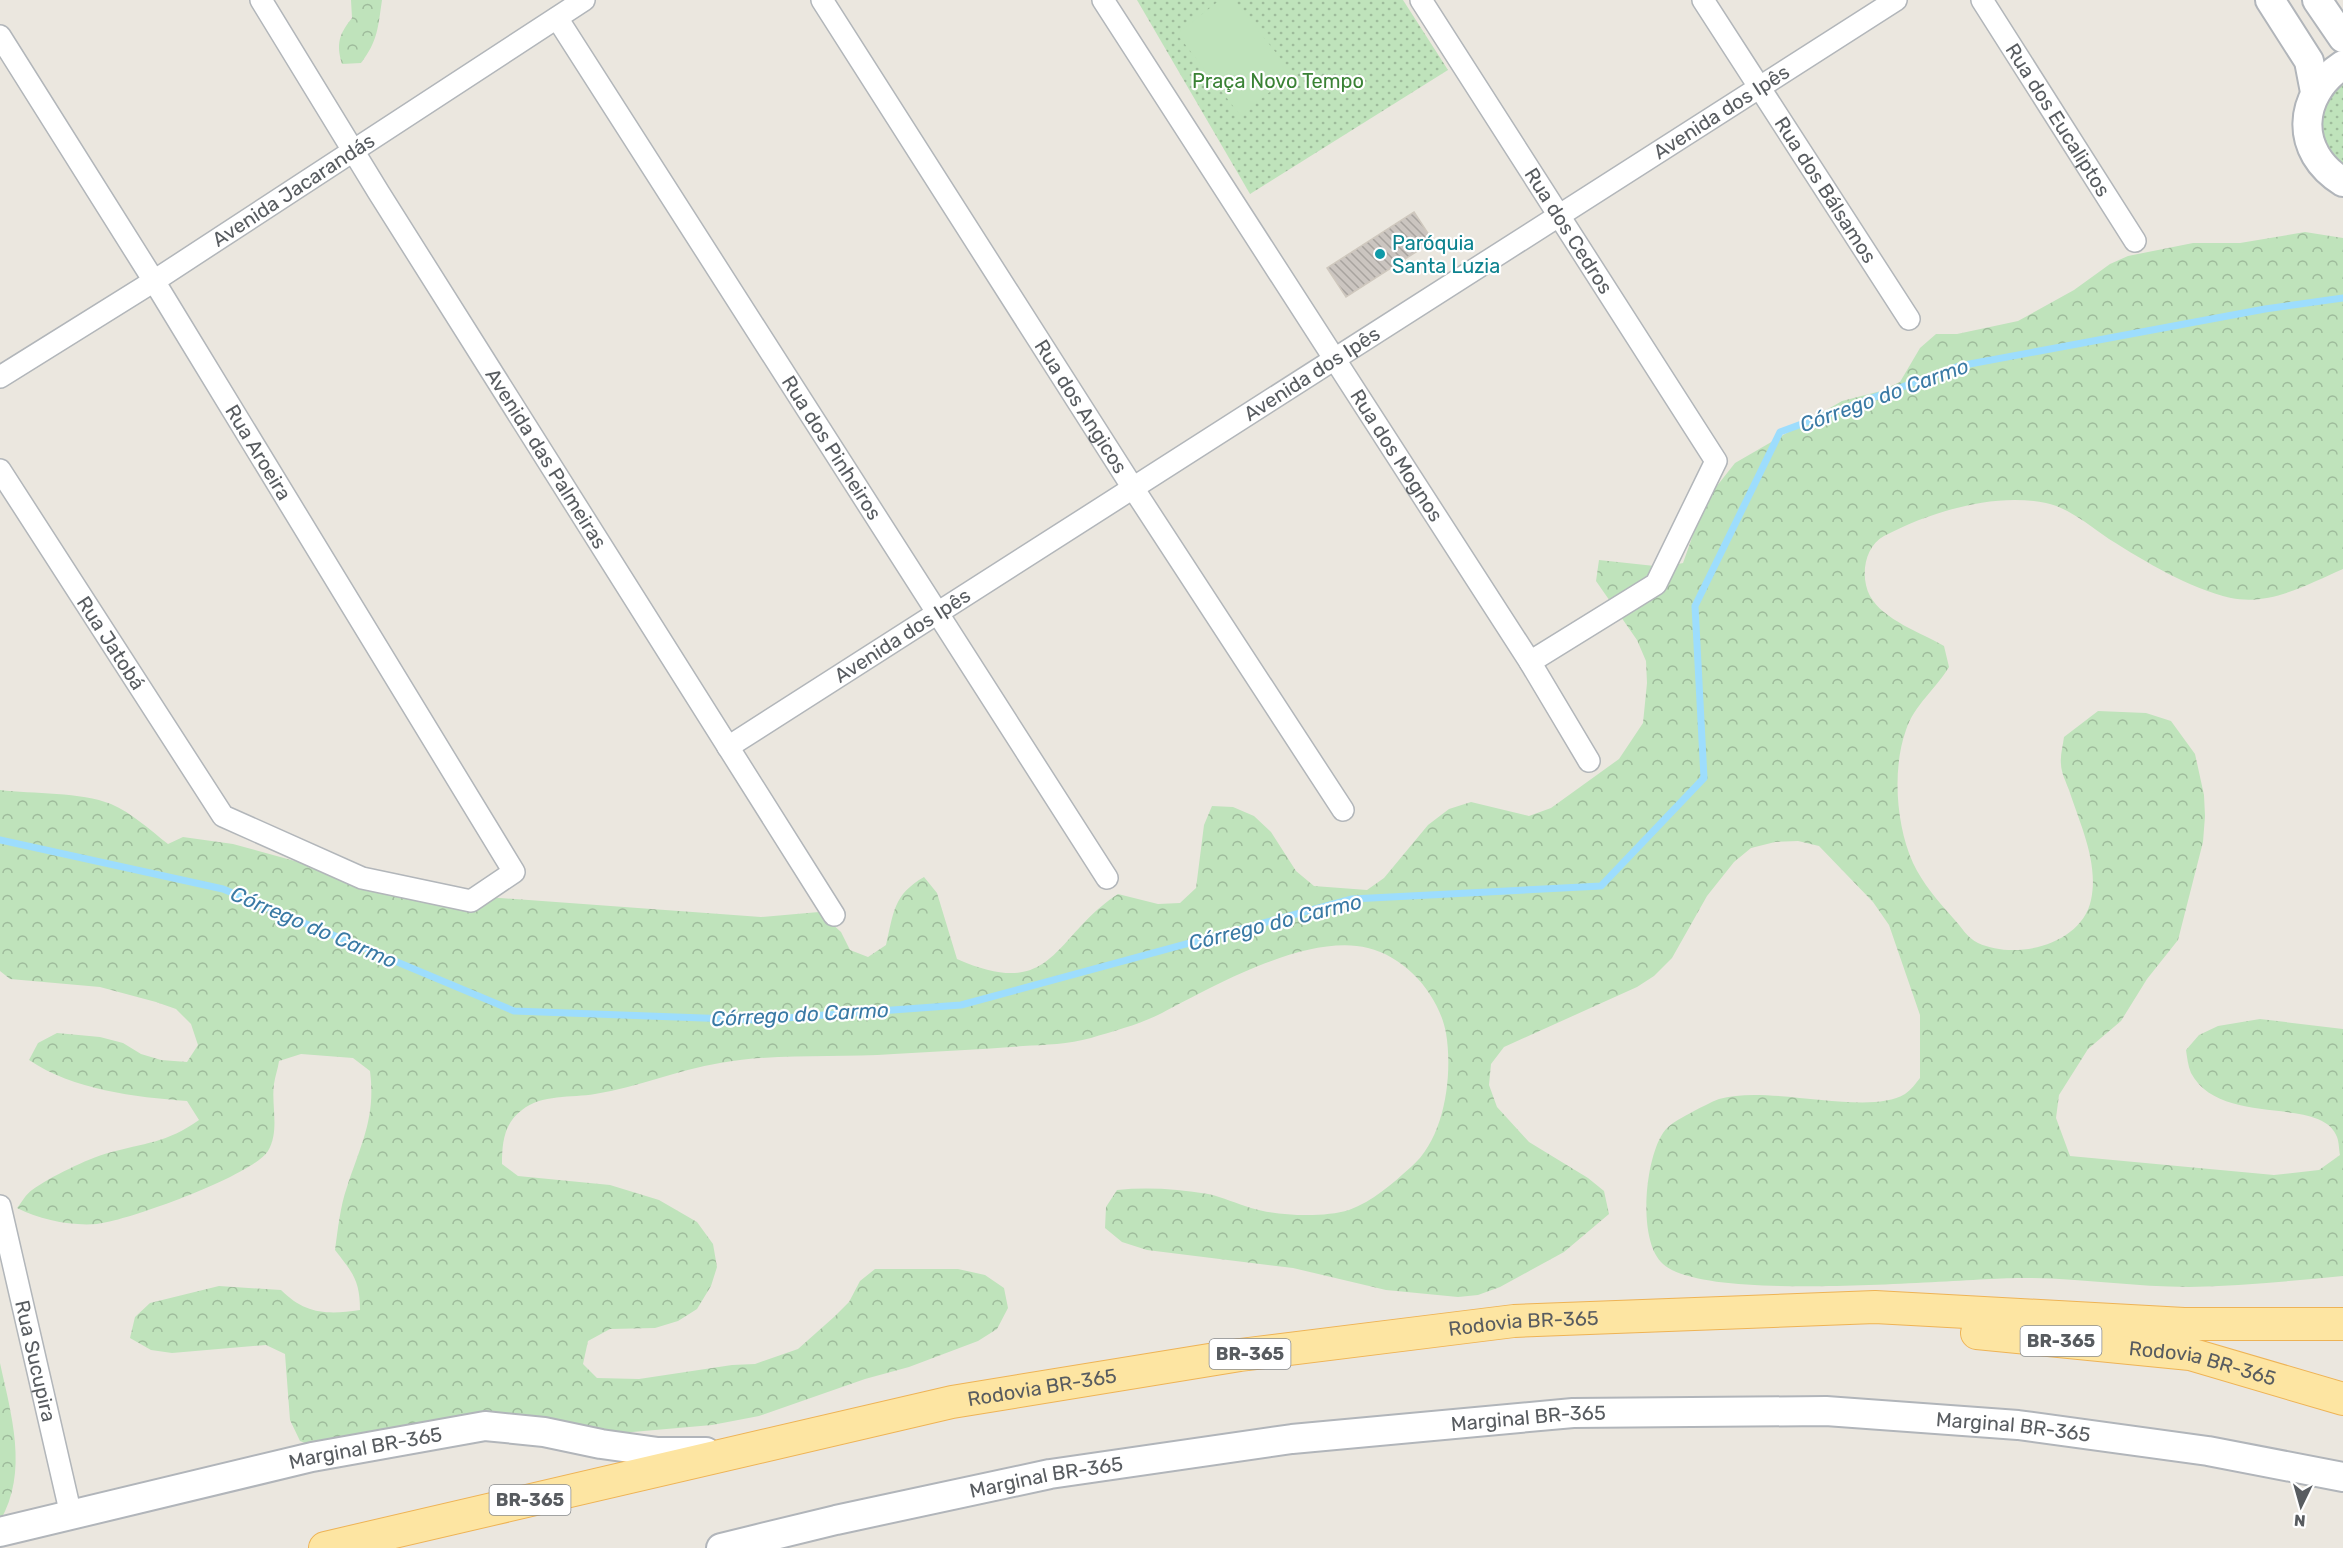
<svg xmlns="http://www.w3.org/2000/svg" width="2343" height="1548" viewBox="0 0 2343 1548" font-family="Rubik,sans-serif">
  <defs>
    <pattern id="forest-crowns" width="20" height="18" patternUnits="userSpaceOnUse" patternTransform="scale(1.5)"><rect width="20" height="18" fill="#bfe3bb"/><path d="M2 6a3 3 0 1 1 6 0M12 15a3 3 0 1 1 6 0" fill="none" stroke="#9ebb9b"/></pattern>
    <pattern id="park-dots" width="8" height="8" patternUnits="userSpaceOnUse" patternTransform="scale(1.5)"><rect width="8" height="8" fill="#bfe3bb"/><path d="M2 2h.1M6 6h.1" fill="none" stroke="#9ebb9b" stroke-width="1.8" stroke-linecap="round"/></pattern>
    <pattern id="building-back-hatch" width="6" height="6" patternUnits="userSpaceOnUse" patternTransform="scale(1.5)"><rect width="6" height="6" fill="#cbc5c0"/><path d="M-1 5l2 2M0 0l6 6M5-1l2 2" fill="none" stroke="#a8a39f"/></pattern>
  </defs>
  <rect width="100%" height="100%" fill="#ebe7df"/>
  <g fill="url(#forest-crowns)">
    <path d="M351,0H382C378,27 378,41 361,63L342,64C336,44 339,34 352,18Z"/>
    <path d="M2305,232L2343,238V569C2308,584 2271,606 2231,598C2188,588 2146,562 2109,539C2090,526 2069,508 2046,503C1994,492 1930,512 1884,536C1864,547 1860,577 1870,596C1883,620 1922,633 1944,646L1949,667C1936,689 1914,705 1906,730C1892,769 1896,825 1913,863C1923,884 1938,901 1953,918C1961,926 1967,938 1978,943C2017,961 2082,944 2091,900C2099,863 2080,824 2069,790C2066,782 2061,772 2061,764C2060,756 2063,745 2064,737L2098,711L2146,713L2171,721L2195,754L2204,795L2205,816L2203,842L2178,940L2147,979L2121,1021L2088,1049L2059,1095L2056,1118L2070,1156L2274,1175L2319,1170L2340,1155C2339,1150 2339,1142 2337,1137C2322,1095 2220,1128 2191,1073C2188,1066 2187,1057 2186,1050L2199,1035L2218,1026L2260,1019L2343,1029V1276C2292,1281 2240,1286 2189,1287C2134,1287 2079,1278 2024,1278C1956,1278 1707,1304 1663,1264C1637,1241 1645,1160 1663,1133C1669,1123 1684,1117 1694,1111C1702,1107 1711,1102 1719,1099C1770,1084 1867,1117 1905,1094C1911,1090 1916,1083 1920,1078V1015L1889,925L1873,902L1819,846L1798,841L1775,842L1751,848L1734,862L1707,896L1672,958L1654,976L1637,987L1504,1047L1491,1064L1489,1085L1497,1107L1529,1142L1588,1178L1604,1191L1609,1214L1564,1252L1500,1287L1478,1295L1458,1297L1386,1290L1293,1268L1147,1250L1122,1242L1105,1228L1106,1207L1117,1190C1147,1187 1178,1189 1208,1194C1223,1197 1237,1204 1251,1208C1277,1216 1323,1218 1349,1210C1373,1201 1392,1184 1411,1167C1445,1138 1453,1075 1446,1033C1439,995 1406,957 1368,948C1308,933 1215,985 1162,1013C1141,1024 1114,1031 1091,1038C1068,1044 1046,1045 1023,1046C980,1050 937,1051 894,1054C836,1058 777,1053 720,1063C678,1070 638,1087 595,1094C572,1098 541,1094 522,1110C504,1123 502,1143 502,1164L518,1176L610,1185L659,1200L697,1222L713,1244L717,1267L711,1286L697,1309L678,1321L655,1328L610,1329L588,1341L583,1364L597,1378L639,1379L732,1365L755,1364L798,1349L834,1317L849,1302L860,1281L875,1269H958L985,1275L1004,1288L1008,1308L997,1329L978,1341L909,1367L865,1379L759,1416L712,1425L621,1433L498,1426L322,1450L300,1441L290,1420L285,1354L266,1345L172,1353L151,1350L130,1338L135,1317L150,1303L219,1286L281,1290C305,1314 327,1315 360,1310C360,1281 353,1273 335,1250C338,1229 340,1207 347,1187C361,1144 376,1118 370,1071L353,1058L301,1054L279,1061C278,1069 275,1076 274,1084C271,1105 280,1131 268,1151C252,1176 127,1221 97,1224C70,1226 41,1220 17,1208C22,1202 26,1194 32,1190C50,1177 87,1159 108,1153C144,1143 167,1143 199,1120L187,1101C135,1097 73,1090 29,1060L38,1043L57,1033L100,1037L123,1043L141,1054L161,1060L187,1062L198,1045L191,1024L176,1009L156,1002L100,987L10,979L0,971V790C33,794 81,792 111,804C132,813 150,830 168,844L183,837L233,844L302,863L432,893L761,917L819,912L841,932L850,950L868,957L886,945C894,912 893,895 924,877L937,893L957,959C1055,1002 1052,937 1118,894L1158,904L1180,903L1196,888L1204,825L1212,806L1233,807L1254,816L1271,832L1296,871L1314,886L1367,890L1384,878L1428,825L1449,809L1471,802L1529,816L1551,808L1619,759L1643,723L1647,683L1646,661L1637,640L1596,581L1599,560L1664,567L1683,563L1705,501L1735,463L1842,401L1881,391L1900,382L1920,348L1936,334H1957L2018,321L2074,290L2110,264L2128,256L2193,243H2240Z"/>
    <path d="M0,1363C11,1414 29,1472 0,1521Z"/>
  </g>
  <g fill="url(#park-dots)">
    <path d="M1137,0H1403L1448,70L1250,194Z"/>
    <path d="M2343,76V167C2327,152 2315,131 2321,108C2324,97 2337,85 2343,76Z"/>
  </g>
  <path fill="#bfe3bb" d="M1220,0H1234L1293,74L1240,115L1177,34Z"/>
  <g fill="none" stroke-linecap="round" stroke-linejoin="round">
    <path stroke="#9dddfd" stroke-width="7" d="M0,840L223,889L514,1011L757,1020L961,1005L1352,899L1601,886L1704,778L1695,606L1780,432L1959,366L2265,309L2343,298"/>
  </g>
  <path fill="url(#building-back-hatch)" stroke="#cfc8be" stroke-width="1.5" d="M1414,212L1433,241L1346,297L1327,268Z"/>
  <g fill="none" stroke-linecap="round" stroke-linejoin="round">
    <g stroke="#b2b6ba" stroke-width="24">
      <g id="street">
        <path id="s1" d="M261,0L379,193L834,915"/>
        <path id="s2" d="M822,0L1133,488L1343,810"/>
        <path id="s3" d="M1103,0L1530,662L1589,761"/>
        <path id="s4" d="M1421,0L1716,461L1656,584L1530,662"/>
        <path id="s5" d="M1703,0L1909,319"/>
        <path id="s6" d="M1982,0L2135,241"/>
        <path id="s7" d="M557,18L1107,878"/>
        <path id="s8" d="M0,36L154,281L514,872L471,901L362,878L223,816L0,470"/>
        <path id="s9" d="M0,377L154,281L584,0"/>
        <path id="s10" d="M728,747L1896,0"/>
        <path id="s11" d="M0,1206L71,1515"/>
      </g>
    </g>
    <g stroke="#b1b5ba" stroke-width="32">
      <g id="secondary">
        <path d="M2270,0L2309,61L2315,92"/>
        <path d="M2317,0L2343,38"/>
        <path d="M2343,65C2297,95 2294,152 2343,182"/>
        <path id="s12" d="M0,1532L312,1457L485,1426L544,1432L601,1444L658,1452H706"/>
        <path id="s13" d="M721,1548L836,1520L1050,1474L1292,1439L1573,1413L1826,1411L2018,1425L2208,1451L2343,1477"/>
      </g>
    </g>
    <g stroke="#eeb355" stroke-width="34">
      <g id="primary">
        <path id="s14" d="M1977,1333L2190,1354L2343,1399"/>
        <path id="s15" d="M325,1548L952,1402L1240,1355L1514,1321L1875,1307L2184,1324H2343"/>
      </g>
    </g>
    <use href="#street" stroke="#fff" stroke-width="21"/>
    <use href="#secondary" stroke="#fff" stroke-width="28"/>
    <use href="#primary" stroke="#fde5a2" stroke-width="32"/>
  </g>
  <circle fill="#0f9aa8" stroke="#fff" stroke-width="2" cx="1380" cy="254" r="6"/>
  <g text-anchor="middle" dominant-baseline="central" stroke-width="4.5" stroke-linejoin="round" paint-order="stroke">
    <g fill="#fff" stroke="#8a8d90" stroke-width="1.5">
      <rect x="2020.5" y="1326" width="81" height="30" rx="4.5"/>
      <rect x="1209.5" y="1339" width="81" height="30" rx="4.5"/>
      <rect x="489.5" y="1485" width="81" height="30" rx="4.5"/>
    </g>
    <g font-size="18" font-weight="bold" fill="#585c60">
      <text x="2061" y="1341">BR-365</text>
      <text x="1250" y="1354">BR-365</text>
      <text x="530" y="1500">BR-365</text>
    </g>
    <g font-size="20" fill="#3a8235" stroke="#fff">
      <text x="1278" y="81">Praça Novo Tempo</text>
    </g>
    <g font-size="20" fill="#585c60" stroke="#fff">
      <text stroke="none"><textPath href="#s10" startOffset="1179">Avenida dos Ipês</textPath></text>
      <text stroke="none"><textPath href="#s6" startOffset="142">Rua dos Eucaliptos</textPath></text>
      <text stroke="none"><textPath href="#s5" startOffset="226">Rua dos Bálsamos</textPath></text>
      <text stroke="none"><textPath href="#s9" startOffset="348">Avenida Jacarandás</textPath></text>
      <text stroke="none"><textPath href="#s4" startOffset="274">Rua dos Cedros</textPath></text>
      <text stroke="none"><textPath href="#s10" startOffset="693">Avenida dos Ipês</textPath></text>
      <text stroke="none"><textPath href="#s2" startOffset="482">Rua dos Angicos</textPath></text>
      <text stroke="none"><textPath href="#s7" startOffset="510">Rua dos Pinheiros</textPath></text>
      <text stroke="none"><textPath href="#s8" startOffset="490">Rua Aroeira</textPath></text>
      <text stroke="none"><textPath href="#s3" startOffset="542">Rua dos Mognos</textPath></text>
      <text stroke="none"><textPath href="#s1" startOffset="540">Avenida das Palmeiras</textPath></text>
      <text stroke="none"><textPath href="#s10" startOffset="207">Avenida dos Ipês</textPath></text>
      <text transform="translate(111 643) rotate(57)">Rua Jatobá</text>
      <text stroke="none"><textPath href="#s15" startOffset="1221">Rodovia BR-365</textPath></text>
      <text stroke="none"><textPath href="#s11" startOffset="159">Rua Sucupira</textPath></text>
      <text stroke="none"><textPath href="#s14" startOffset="228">Rodovia BR-365</textPath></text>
      <text stroke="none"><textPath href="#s15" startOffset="735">Rodovia BR-365</textPath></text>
      <text stroke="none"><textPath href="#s13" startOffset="819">Marginal BR-365</textPath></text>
      <text stroke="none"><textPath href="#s13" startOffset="1305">Marginal BR-365</textPath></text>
      <text stroke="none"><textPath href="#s12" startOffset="375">Marginal BR-365</textPath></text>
      <text stroke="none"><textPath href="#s13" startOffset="333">Marginal BR-365</textPath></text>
    </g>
    <g font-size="20" fill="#0d838f" stroke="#fff" text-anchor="start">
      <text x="1392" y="243">Paróquia<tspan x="1392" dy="23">Santa Luzia</tspan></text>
    </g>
    <g font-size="21" font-style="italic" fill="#3a7aa5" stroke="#fff">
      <text transform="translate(1884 395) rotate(-20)">Córrego do Carmo</text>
      <text transform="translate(1275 922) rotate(-14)">Córrego do Carmo</text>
      <text transform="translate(314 927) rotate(23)">Córrego do Carmo</text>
      <text transform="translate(800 1014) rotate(-3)">Córrego do Carmo</text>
    </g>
  </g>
  <g transform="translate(2301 1506) rotate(185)" stroke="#ffffff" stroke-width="4.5" paint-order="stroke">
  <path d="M0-4.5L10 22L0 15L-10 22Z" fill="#585c60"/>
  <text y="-9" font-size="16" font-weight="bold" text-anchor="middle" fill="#585c60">N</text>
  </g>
</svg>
